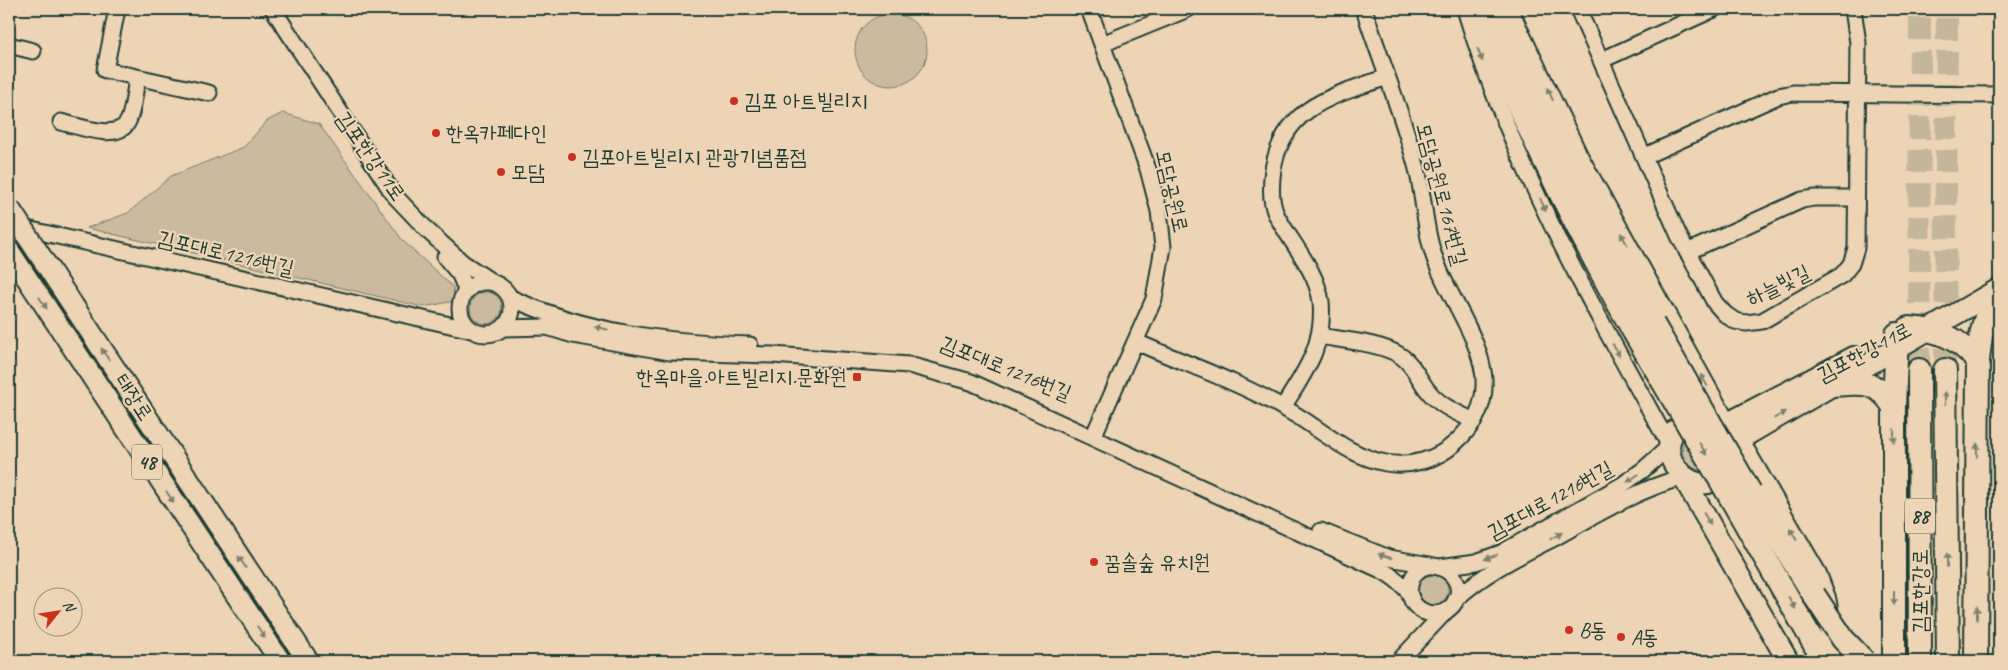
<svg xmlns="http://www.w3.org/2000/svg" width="2008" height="670" viewBox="0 0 2008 670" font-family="Caveat,'Poor Story',sans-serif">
  <rect width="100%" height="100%" fill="#ecd4b4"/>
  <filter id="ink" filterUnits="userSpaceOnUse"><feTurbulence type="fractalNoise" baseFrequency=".02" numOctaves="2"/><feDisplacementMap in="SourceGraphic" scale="10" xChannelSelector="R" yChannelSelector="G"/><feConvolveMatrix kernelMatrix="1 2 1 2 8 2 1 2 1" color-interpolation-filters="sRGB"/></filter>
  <g filter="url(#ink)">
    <g fill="#cabb9f" stroke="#747c6a">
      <circle cx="891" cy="50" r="36"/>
      <path d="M283,113L319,124L403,241L453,287L455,301L423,307L87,228L128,213L171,176L244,147L267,121Z"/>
      <circle cx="486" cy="308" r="16"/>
      <path d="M1685,437L1704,471C1685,468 1678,454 1685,437Z"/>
      <circle cx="1433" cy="590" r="15"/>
    </g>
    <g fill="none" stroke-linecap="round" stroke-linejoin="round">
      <g stroke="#c3b69a" stroke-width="22" stroke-dasharray="22 11" stroke-linecap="butt">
        <path d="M1919,370L1920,9"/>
        <path d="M1945,370L1947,9"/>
      </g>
      <g stroke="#1f3d34" stroke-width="19">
        <g id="minor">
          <path d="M117,9L105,70L209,93"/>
          <path d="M273,9L394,195L428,231L463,263L492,282"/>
          <path d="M1089,9L1148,169L1159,211L1163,247L1154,299L1093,437"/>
          <path d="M1510,9L1580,156L1728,423"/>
          <path d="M1578,9L1679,236L1715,303L1725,314L1735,321L1746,323L1762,321L1842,275L1851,264L1856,248L1858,43L1853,9"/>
          <path d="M1102,44L1188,9"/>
          <path d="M9,45L33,51"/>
          <path d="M1602,60L1714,9"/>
          <path d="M61,122C78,126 116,141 127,123C133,114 135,89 137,78"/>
          <path d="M1645,156L1778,96L1793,93L1999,95"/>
          <path d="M18,227L472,330"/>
          <path d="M1687,252L1802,200L1814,198H1856"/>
          <path d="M445,257L460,275L466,290"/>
          <circle cx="486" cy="308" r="26"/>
          <path d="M511,298C587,333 667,342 750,345"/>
          <path d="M503,328L547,327L573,335L670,352L773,355L909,365L971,382L1381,570C1391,575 1400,582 1408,591C1411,595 1411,601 1415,605C1424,616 1442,617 1452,606C1479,574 1412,541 1409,593"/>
          <path d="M1319,336C1342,340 1382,343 1401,356C1414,365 1419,380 1429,392C1440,406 1458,413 1474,421"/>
          <path d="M1136,342C1184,363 1236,381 1282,407C1317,425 1346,456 1386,463C1410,467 1437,460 1455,443C1527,378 1445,310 1430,242C1424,218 1423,193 1417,169C1403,115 1381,62 1364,9"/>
          <path d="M1283,407C1305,372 1325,345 1321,302C1317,270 1290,242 1276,214C1270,201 1271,183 1273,169C1284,105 1334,96 1387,77"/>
          <path d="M1321,531L1389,558L1430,565"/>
          <path d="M1440,567L1476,562L1501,553L1622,485L1643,470L1670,446C1592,306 1511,163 1465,9"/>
          <path d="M1456,599C1485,572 1521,555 1556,537C1597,514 1637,490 1683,477"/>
          <path d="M1399,661L1446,611"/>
        </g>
      </g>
      <g stroke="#1f3d34" stroke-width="24">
        <g id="major">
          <path d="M9,251L280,661"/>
          <path d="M47,266L308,661"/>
          <path d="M1696,417H1707L1728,423L1738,440C1720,538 1623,443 1696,417Z"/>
          <path d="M1728,423L1854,357"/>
          <path d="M1683,477L1788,661"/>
          <path d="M1833,661L1830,623L1825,598L1816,574L1738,440L1999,289"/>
        </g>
      </g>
      <g stroke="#1f3d34" stroke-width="26">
        <g id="highway">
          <path d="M1477,9C1522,120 1575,227 1634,332"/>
          <path d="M1498,9C1539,119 1595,222 1653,324"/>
          <path d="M1909,328C1941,330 1956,337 1978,361"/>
          <path d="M1919,370L1920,661"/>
          <path d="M1945,370L1948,661"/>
          <path d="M1832,385C1862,383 1876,379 1894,407"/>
          <path d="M1750,492L1814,595"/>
          <path d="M1732,500L1824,661"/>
          <path d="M1894,661V407L1897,334"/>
          <path d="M1976,661L1978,361C1981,332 1982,318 1999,295"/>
        </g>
      </g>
      <use href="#minor" stroke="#ecd4b4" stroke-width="15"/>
      <use href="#major" stroke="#ecd4b4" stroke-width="20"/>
      <use href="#highway" stroke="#ecd4b4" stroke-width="22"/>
      <g stroke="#1f3d34" stroke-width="24" stroke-linecap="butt">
        <path id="major-bridge" d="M9,208L47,266"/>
      </g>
      <g stroke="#1f3d34" stroke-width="26" stroke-linecap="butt">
        <g id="highway-bridge">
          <path d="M1653,324L1750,492"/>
          <path d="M1634,332L1732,500"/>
          <path d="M1814,595L1843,639L1864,661"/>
        </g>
      </g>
      <use href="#major-bridge" stroke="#ecd4b4" stroke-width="20"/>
      <use href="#highway-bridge" stroke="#ecd4b4" stroke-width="22"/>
    </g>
    <defs><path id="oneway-solid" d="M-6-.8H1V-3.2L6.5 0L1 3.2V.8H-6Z" transform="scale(1.25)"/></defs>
    <g fill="#7b816e">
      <use href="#oneway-solid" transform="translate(1480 55) rotate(69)"/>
      <use href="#oneway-solid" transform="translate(1550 94) rotate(-115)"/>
      <use href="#oneway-solid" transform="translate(1543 205) rotate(66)"/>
      <use href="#oneway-solid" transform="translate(1624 239) rotate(-120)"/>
      <use href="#oneway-solid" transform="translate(43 303) rotate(57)"/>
      <use href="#oneway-solid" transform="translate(601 328) rotate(-167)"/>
      <use href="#oneway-solid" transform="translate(1616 350) rotate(61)"/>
      <use href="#oneway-solid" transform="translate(105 354) rotate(-123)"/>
      <use href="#oneway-solid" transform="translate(1704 380) rotate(-119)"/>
      <use href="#oneway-solid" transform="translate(1945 398) rotate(-91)"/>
      <use href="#oneway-solid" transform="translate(1780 415) rotate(-30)"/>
      <use href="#oneway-solid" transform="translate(1894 436) rotate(90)"/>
      <use href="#oneway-solid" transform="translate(1703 449) rotate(60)"/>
      <use href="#oneway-solid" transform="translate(1977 450) rotate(-89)"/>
      <use href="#oneway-solid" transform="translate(1633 478) rotate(145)"/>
      <use href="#oneway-solid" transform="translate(170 497) rotate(57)"/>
      <use href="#oneway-solid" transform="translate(1707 519) rotate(60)"/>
      <use href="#oneway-solid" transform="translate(1793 534) rotate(-120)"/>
      <use href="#oneway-solid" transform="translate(1556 536) rotate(-29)"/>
      <use href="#oneway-solid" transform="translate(1385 556) rotate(-163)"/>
      <use href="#oneway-solid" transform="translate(1491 557) rotate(160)"/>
      <use href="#oneway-solid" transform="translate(1947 560) rotate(-91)"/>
      <use href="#oneway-solid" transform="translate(242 562) rotate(-123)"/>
      <use href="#oneway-solid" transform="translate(1894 598) rotate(90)"/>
      <use href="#oneway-solid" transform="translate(1792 603) rotate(60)"/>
      <use href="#oneway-solid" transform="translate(1977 613) rotate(-89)"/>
      <use href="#oneway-solid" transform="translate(261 632) rotate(56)"/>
    </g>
  </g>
  <g fill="#c8321e" stroke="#ecd4b4" stroke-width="2">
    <circle cx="734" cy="101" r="5"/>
    <circle cx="436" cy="133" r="5"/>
    <circle cx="572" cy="157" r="5"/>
    <circle cx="501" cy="172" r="5"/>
    <rect x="852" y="372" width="10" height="10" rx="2.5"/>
    <circle cx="1094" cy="562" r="5"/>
    <circle cx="1569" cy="630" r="5"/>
    <circle cx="1621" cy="637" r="5"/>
  </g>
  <g text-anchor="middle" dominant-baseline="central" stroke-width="4.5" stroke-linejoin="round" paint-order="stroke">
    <g fill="#ecd4b4" stroke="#5c6a5a" stroke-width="1">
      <rect x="132" y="444.5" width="30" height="35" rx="4"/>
      <rect x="1905" y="498.5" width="30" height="35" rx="4"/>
    </g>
    <g font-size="20" font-weight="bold" fill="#1f3d34">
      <text x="147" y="462">48</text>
      <text x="1920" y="516">88</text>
    </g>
    <g font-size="21" fill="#1f3d34" stroke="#ecd4b4" text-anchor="start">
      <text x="744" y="101">김포 아트빌리지</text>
      <text x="446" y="133">한옥카페다인</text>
      <text x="582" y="157">김포아트빌리지 관광기념품점</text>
      <text x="511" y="172">모담</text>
      <text x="847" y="377" text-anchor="end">한옥마을.아트빌리지.문화원</text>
      <text x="1104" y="562">꿈솔숲 유치원</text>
      <text x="1579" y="630">B동</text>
      <text x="1631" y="637">A동</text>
    </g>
    <g font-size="21" fill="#1f3d34" stroke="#ecd4b4">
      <text transform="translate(371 156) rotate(55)">김포한강11로</text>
      <text transform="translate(1172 191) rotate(77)">모담공원로</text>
      <text transform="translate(1442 194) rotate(75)">모담공원로167번길</text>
      <text transform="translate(226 253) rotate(13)">김포대로1216번길</text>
      <text transform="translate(1778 285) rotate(-26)">하늘빛길</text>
      <text transform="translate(1864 352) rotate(-28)">김포한강11로</text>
      <text transform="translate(1006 368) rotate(22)">김포대로1216번길</text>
      <text transform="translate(134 397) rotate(57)">태장로</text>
      <text transform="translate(1550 500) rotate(-29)">김포대로1216번길</text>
      <text transform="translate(1920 591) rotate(-90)">김포한강로</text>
    </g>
  </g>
  <rect width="2008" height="670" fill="none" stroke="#ecd4b4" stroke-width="30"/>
  <rect x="15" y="15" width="1978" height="640" fill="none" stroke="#1f3d34" stroke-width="2" filter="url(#ink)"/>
  <g transform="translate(58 612) rotate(60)"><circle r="24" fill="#ecd4b4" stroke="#9a9881"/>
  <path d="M0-4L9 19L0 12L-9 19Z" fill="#c8321e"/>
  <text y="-8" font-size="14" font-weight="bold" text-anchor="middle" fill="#1f3d34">N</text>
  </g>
</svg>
